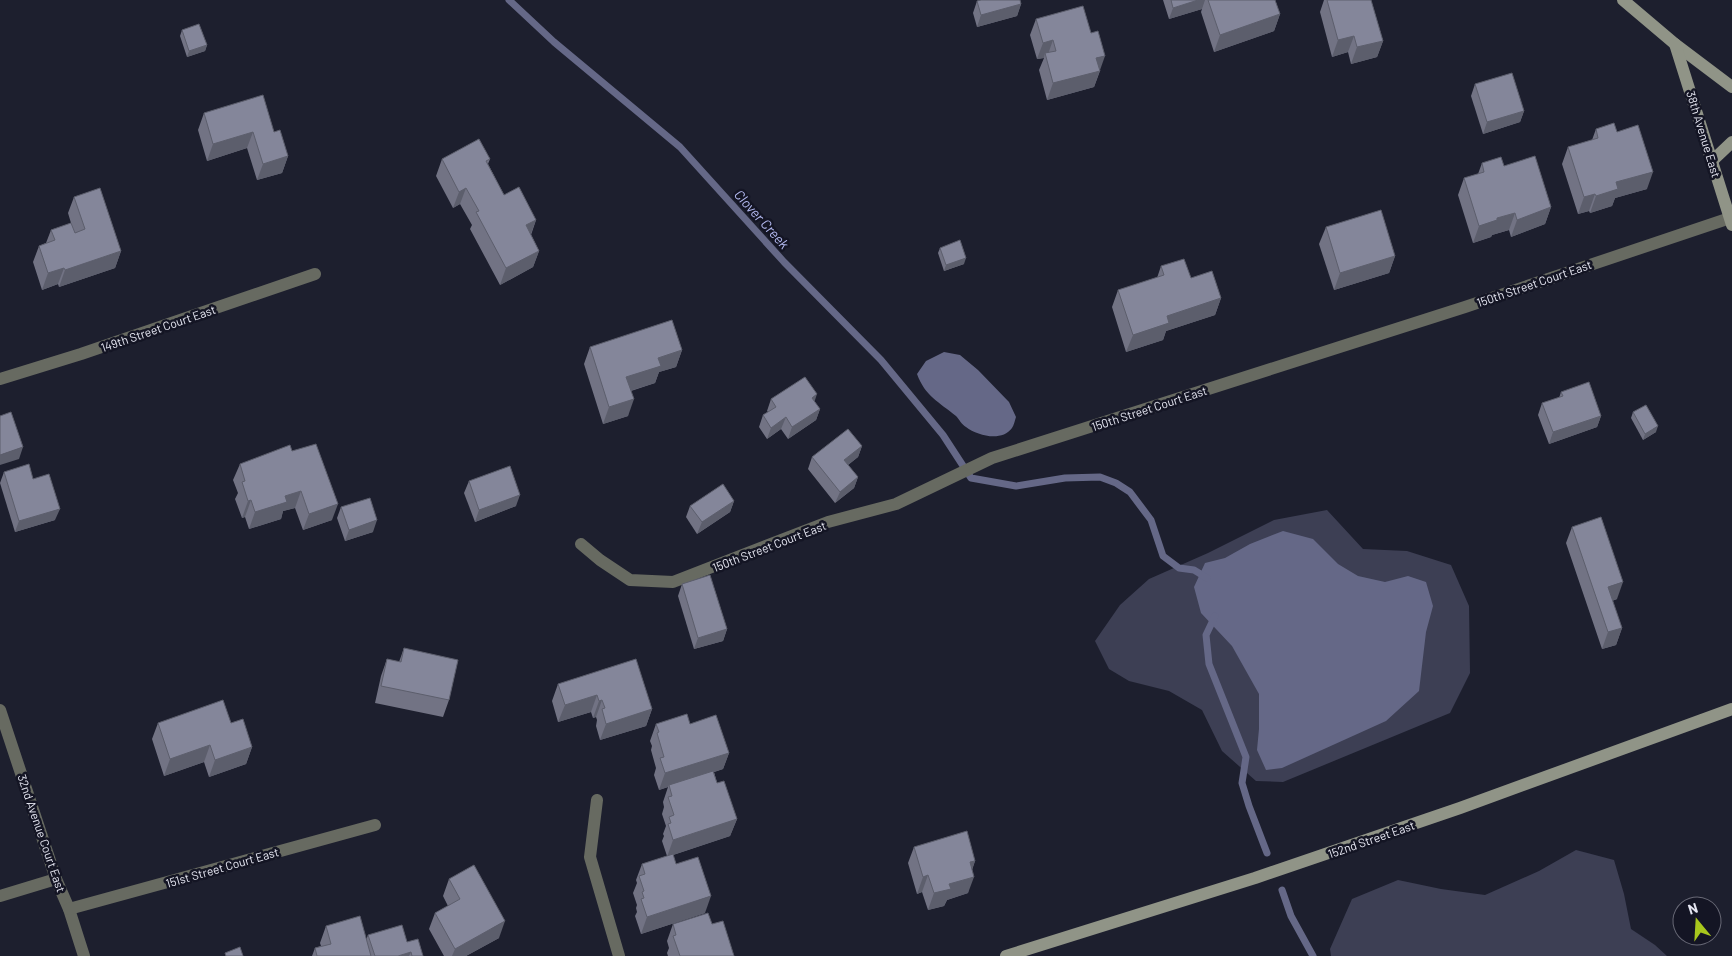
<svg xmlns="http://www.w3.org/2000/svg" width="1732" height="956" viewBox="0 0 1732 956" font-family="Barlow,sans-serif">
  <rect width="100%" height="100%" fill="#1d1f2e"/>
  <g fill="#3d3f54">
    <path d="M1327,510L1363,549L1407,551L1451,565L1469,606L1470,673L1450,713L1283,782L1256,781L1222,751L1202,710L1169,691L1129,681L1109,669L1095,641L1120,605L1149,579L1208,553L1274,520Z"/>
    <path d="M1576,850L1614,860L1624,894L1631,929L1655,945L1667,956H1331L1330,949L1352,899L1398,880L1441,889L1485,895L1539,871Z"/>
  </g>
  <g fill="#656887">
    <path d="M944,352L960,355L978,370L1009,402L1016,417C1015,420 1014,425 1012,428C1002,442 978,436 966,427C962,425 959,419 956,416C939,402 925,396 917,374L926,361Z"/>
    <path d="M1283,531L1313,539L1338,564L1358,576L1385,582L1408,576L1426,582L1433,606L1426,632L1419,691L1386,721L1282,768L1266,770L1257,750L1259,729V694L1232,646L1201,613L1194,587L1205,563L1225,558L1250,544Z"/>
  </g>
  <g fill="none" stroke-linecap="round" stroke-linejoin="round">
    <g stroke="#656887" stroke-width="7">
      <path d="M509,0L554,42L680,147L784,262L881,360L943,435L971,478L1016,486L1065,478L1100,477L1116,483L1130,492L1151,520L1163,556L1179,568L1194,570L1207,578"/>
      <path d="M1215,616L1206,635L1209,664L1246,757L1242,783L1249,806L1267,853"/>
      <path d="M1282,890L1291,916L1313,956"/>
    </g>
    <g stroke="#676a61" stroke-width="12">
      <path d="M0,379L81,354L315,274"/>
      <path d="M581,544L600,560L630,580L673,582L828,522L896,504L992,458L1465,307L1730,218"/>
      <path d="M0,710L56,879L69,909L84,956"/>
      <path d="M597,800L590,857L619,956"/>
      <path d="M0,896L56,879"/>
      <path d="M69,909L375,825"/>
    </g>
    <g stroke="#909487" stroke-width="12">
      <path d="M1623,0L1675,44L1732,87"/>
      <path d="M1675,44L1732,225"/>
      <path d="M1712,161L1732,142"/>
      <path d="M1006,956L1255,878L1460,808L1732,709"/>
    </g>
  </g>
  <g fill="#727384">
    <path d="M1163,0H1275L1280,14L1274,31L1214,52L1201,12L1202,9L1169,19Z"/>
    <path d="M1324,0H1371L1383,41L1377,57L1351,64L1348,52L1332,57L1320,12Z"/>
    <path d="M977,1L1021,4L1017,16L977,27L973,13Z"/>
    <path d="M1036,19L1091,33L1100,71L1094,87L1047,100L1039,70L1044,58L1037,59L1030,35Z"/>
    <path d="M182,30L207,45L205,51L187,57L180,36Z"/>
    <path d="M1475,84L1524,111L1520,122L1483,134L1471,96Z"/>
    <path d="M204,113L274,132L288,156L282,173L257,180L247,148L207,161L198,130Z"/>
    <path d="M1596,129L1617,132L1647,189L1615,198L1612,206L1590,213L1589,211L1578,214L1562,164L1568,147L1592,140Z"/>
    <path d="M442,159H490L488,164L504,195L536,220L531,235L539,251L533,267L500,285L470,229L472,225L460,204L453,208L436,176Z"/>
    <path d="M1482,163L1504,166L1551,207L1545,224L1511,237L1509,230L1492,235L1491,237L1473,243L1458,195L1464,178L1478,174Z"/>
    <path d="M74,197L121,251L115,268L59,287L58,284L42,290L33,262L39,246L46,243L51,230L71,223L68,213Z"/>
    <path d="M1326,227L1395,256L1389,273L1334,290L1319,244Z"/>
    <path d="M940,248L964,264L944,271L938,253Z"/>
    <path d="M1161,266L1191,278L1221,298L1215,315L1166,331L1163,340L1126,352L1112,307L1118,290L1157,278Z"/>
    <path d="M590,347L682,350L676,367L659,372L655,383L631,391L628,416L603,424L584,364Z"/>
    <path d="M1561,392L1601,416L1597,427L1549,444L1538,415L1542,403L1559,398Z"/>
    <path d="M771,399L814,401L820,409L816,420L788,439L781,429L767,439L759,427L763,415L768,412L767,411Z"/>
    <path d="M1633,412L1656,432L1643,440L1631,418Z"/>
    <path d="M862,446L858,457L848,465L858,477L854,488L835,503L808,469L812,457Z"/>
    <path d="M292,451L332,520L303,530L295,508L283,511L281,519L249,529L245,517L242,518L235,499L238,493L233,480L240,464Z"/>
    <path d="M4,472L33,479L55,520L15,532L0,483Z"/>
    <path d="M469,481L516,506L475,522L464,493Z"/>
    <path d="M734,501L730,512L697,534L686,517L690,506Z"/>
    <path d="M341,507L373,532L345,541L337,518Z"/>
    <path d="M1572,527L1617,599L1612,601L1622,628L1616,645L1602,649L1566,543Z"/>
    <path d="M682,584L727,629L723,641L694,649L678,596Z"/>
    <path d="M404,648L449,700L443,717L375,703L381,676L387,659L399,662Z"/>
    <path d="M558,684L652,709L646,726L600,740L596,726L597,720L596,717L593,718L591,712L558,722L552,701Z"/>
    <path d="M158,723H231L252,747L246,764L209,777L204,762L164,776L152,739Z"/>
    <path d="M656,724H690L729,753L723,769L714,772L717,783L737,819L730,836L673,855L676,864L705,913L641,934L635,916L637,912L636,908L637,905L633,893L637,883L636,880L642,864L667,856L662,841L664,836L663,834L666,826L662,814L664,807L663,802L668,787L659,790L654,775L656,768L651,750L652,746L650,741Z"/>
    <path d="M914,847L975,861L972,870L968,893L947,900L944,906L928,910L922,892L917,894L908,863Z"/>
    <path d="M449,879L499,938L466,956H444L429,929L435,913L448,906L443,896Z"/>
    <path d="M673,924H712L734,956H668L667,953L669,948L667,941Z"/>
    <path d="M326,926L366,940L368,935L407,942L423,956H312L315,948L321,946L320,943Z"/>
  </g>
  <g fill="#5c5e6c">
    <path d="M1198,0H1205L1202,9L1169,19L1173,8Z"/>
    <path d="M1021,4L1017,16L977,27L981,15Z"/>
    <path d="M1280,14L1274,31L1214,52L1220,35Z"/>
    <path d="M1354,36L1348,52L1332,57L1338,40Z"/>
    <path d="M1053,40L1047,57L1045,53L1044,58L1037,59L1043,43Z"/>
    <path d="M1383,41L1377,57L1351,64L1357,47Z"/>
    <path d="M207,45L205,51L187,57L189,51Z"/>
    <path d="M1105,56L1094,87L1047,100L1053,83L1096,58Z"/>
    <path d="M1524,111L1520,122L1483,134L1487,122Z"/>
    <path d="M253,132L247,148L207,161L213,144Z"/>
    <path d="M288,156L282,173L257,180L263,164Z"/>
    <path d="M1653,172L1647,189L1615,198L1612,206L1590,213L1596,196L1616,182Z"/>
    <path d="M466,188L460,204L453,208L459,192Z"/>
    <path d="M1595,194L1589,211L1578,214L1584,197Z"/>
    <path d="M1551,207L1545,224L1511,237L1517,220Z"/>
    <path d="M1515,213L1509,230L1492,235L1491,237L1473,243L1479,226L1497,218Z"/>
    <path d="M536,220L530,236L526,225Z"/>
    <path d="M121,251L115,268L59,287L65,270Z"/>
    <path d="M539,251L533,267L500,285L506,268Z"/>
    <path d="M1395,256L1389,273L1334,290L1340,273Z"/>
    <path d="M966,258L964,264L944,271L946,265Z"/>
    <path d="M64,268L58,284L42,290L48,273Z"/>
    <path d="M1221,298L1215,315L1166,331L1163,340L1126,352L1133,335L1167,316Z"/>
    <path d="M682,350L676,367L659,372L655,383L620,394L626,377L658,358Z"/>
    <path d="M817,394L813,406L812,398Z"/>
    <path d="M634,399L628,416L603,424L609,407Z"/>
    <path d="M820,409L816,420L788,439L792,427Z"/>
    <path d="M1601,416L1597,427L1549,444L1553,432Z"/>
    <path d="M786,417L781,429L767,439L771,428Z"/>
    <path d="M1658,426L1656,432L1643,440L1645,434Z"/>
    <path d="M862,446L858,457L840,471L844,460Z"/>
    <path d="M23,447L19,459L0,465V455Z"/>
    <path d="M858,477L854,488L835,503L840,492Z"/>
    <path d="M301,491L295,508L283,511L281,519L249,529L255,512L285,496Z"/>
    <path d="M520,495L516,506L475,522L479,510Z"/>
    <path d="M251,500L245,517L242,518L248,501Z"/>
    <path d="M734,501L730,512L697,534L702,522Z"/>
    <path d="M338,504L332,520L303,530L309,514Z"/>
    <path d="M60,509L55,520L15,532L19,521Z"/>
    <path d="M377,520L373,532L345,541L349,530Z"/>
    <path d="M1623,582L1617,599L1602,604L1608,587Z"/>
    <path d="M1622,628L1616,645L1602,649L1608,632Z"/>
    <path d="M727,629L723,641L694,649L698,638Z"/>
    <path d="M597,695L591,712L558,722L565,705Z"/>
    <path d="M602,700L596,717L593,718L599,701Z"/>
    <path d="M652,709L646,726L600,740L606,724Z"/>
    <path d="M210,745L204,762L164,776L170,759Z"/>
    <path d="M252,747L246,764L209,777L215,760Z"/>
    <path d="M729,753L723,769L669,787V785L668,787L659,790L665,773Z"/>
    <path d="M737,819L730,836L667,857L673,840Z"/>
    <path d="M975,861L969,878L970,862Z"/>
    <path d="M928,875L922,892L917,894L923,877Z"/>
    <path d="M974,877L968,893L947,900L944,906L928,910L934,893L949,884Z"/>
    <path d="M711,896L705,913L641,934L647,917Z"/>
    <path d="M505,921L499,938L466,956H452L455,949Z"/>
    <path d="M411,952L409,956H398Z"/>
  </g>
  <g fill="#84869a" stroke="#5c5e6c">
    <path d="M981,0H1020L1021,4L981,15L977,1Z"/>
    <path d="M1171,0H1198L1173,8Z"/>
    <path d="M1208,0H1275L1280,14L1220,35Z"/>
    <path d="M1327,0H1371L1383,41L1357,47L1354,36L1338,40Z"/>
    <path d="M1083,6L1091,33L1098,31L1105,56L1096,58L1100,71L1053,83L1045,53L1056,51L1053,40L1043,43L1036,19Z"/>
    <path d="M199,24L207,45L189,51L182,30Z"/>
    <path d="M1512,73L1524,111L1487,122L1475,84Z"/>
    <path d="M263,95L274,132L280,130L288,156L263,164L253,132L213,144L204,113Z"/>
    <path d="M1614,123L1617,132L1638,125L1653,172L1616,182L1618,189L1596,196L1595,194L1584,197L1568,147L1598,138L1596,129Z"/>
    <path d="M479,139L490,159L486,161L504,195L519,187L536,220L526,225L539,251L506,268L476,212L479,211L466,188L459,192L442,159Z"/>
    <path d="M1535,156L1551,207L1517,220L1515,213L1497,218V220L1479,226L1464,178L1484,172L1482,163L1501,157L1504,166Z"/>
    <path d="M100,188L121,251L65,270L64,268L48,273L39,246L55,240L51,230L71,223L75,233L85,229L74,197Z"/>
    <path d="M1381,210L1395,256L1340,273L1326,227Z"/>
    <path d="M960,240L966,258L946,265L940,248Z"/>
    <path d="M1184,259L1191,278L1212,271L1221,298L1167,316L1169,323L1133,335L1118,290L1164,275L1161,266Z"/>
    <path d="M672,320L682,350L658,358L661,366L626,377L634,399L609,407L590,347Z"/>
    <path d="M805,377L817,394L812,398L820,409L792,427L786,417L771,428L763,415L776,407L771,399Z"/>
    <path d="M1589,382L1601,416L1553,432L1542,403L1563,396L1561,392Z"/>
    <path d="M1646,405L1658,426L1645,434L1633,412Z"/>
    <path d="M11,412L23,447L0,455V416Z"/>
    <path d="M848,429L862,446L844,460L858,477L840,492L812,457Z"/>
    <path d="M316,444L338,504L309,514L301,491L285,496L287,502L255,512L251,500L248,501L242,482L245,481L240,464L290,445L292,451Z"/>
    <path d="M29,464L33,479L49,474L60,509L19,521L4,472Z"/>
    <path d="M510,466L520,495L479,510L469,481Z"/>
    <path d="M723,484L734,501L702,522L690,506Z"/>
    <path d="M370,498L377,520L349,530L341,507Z"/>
    <path d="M1601,517L1623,582L1608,587L1622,628L1608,632L1572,527Z"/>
    <path d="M710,575L727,629L698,638L682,584Z"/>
    <path d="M404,648L458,660L449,700L381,686L387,659L401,662Z"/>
    <path d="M636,659L652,709L606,724L602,709L605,708L602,700L599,701L597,695L565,705L558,684Z"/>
    <path d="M223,700L231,723L243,719L252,747L215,760L210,745L170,759L158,723Z"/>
    <path d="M687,714L690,724L716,715L729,753L665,773L660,758L664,757L657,733L659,732L656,724Z"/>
    <path d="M713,771L717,783L724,781L737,819L673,840L668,824L671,823L669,817L674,815L668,797L672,796L669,785Z"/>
    <path d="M967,831L975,861L970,862L974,877L949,884L951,889L934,893L928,875L923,877L914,847Z"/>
    <path d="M673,854L676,864L698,857L711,896L647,917L641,899L644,898L642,892L644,891L639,876L645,874L642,864Z"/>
    <path d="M474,865L505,921L455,949L435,913L460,899L449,879Z"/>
    <path d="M708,913L712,924L723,921L734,956H680L673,936L676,935L673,924Z"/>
    <path d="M360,916L371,956H317L315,948L331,944L326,926Z"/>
    <path d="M402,925L407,942L418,939L423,956H412L411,952L398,956H375L368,935Z"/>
    <path d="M240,947L243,956H226L225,953Z"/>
  </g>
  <g text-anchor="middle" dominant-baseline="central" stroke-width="5" stroke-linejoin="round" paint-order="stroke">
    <g font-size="12" fill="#e6e7f2" stroke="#141524">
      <text transform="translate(1704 134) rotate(73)">38th Avenue East</text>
      <text transform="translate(1534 283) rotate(-19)">150th Street Court East</text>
      <text transform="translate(158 328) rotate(-19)">149th Street Court East</text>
      <text transform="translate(1149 408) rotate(-18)">150th Street Court East</text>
      <text transform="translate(769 546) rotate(-21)">150th Street Court East</text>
      <text transform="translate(42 833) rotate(71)">32nd Avenue Court East</text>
      <text transform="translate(1371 839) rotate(-19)">152nd Street East</text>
      <text transform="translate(222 867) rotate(-16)">151st Street Court East</text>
    </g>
    <g font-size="14" font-style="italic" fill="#b4baf1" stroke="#141524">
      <text transform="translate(762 219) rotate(48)">Clover Creek</text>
    </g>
  </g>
  <g transform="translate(1697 921) rotate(342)"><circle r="24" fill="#141524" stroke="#686976"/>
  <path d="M0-4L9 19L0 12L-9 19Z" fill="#a8c71d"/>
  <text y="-8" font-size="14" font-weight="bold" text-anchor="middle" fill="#e6e7f2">N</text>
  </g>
</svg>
